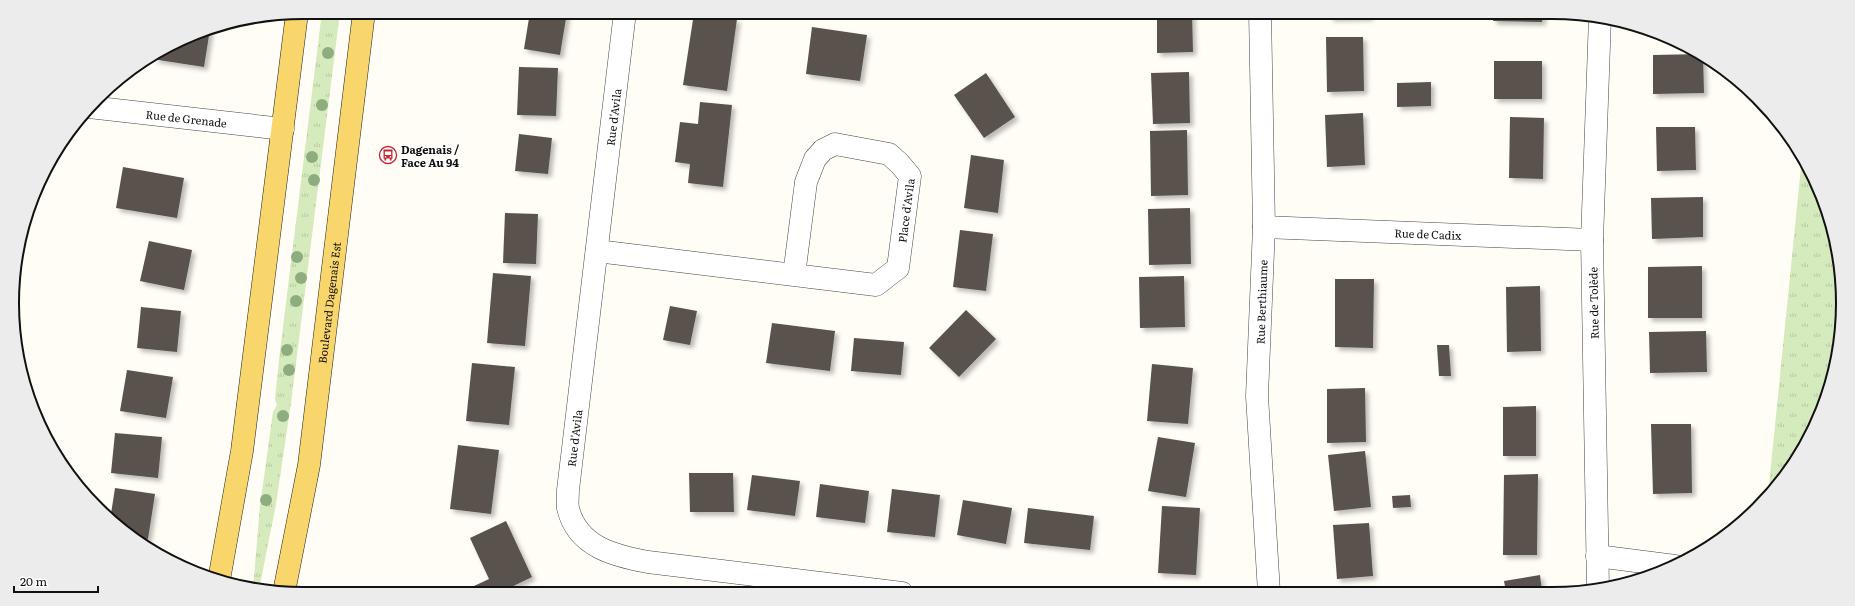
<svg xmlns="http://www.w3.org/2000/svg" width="1855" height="606" viewBox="0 0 1855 606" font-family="Literata,serif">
  <defs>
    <pattern id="grass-tufts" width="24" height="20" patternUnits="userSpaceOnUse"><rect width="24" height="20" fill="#d5ebbd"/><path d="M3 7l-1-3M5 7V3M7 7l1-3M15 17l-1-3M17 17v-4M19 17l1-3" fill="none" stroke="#b6c8a1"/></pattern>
    <filter id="shadow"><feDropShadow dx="3.5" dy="3.5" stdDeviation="2" flood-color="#0004"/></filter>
  </defs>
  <rect width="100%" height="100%" fill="#fffdf5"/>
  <g fill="url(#grass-tufts)">
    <path d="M322,12H340L291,403L276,504L259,590L253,589L260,506L273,412L277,405L275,399L280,351Z"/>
    <path d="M1802,157L1821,192L1837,246L1843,303L1837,360L1804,448L1768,495Z"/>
  </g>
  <g fill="#5a524d" filter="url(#shadow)">
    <path d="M530,12H567L560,55L524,49Z"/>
    <path d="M1157,12H1192L1193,52L1157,53Z"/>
    <path d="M1330,12H1370V17L1330,18Z"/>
    <path d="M1494,12H1543L1542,22L1493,21Z"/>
    <path d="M694,13L737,19L727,91L683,85Z"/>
    <path d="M812,27L867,35L860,81L806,74Z"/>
    <path d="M210,29L204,67L152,59L192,34Z"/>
    <path d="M1326,37H1363L1364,91L1327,92Z"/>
    <path d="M1701,54L1703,55L1704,93L1653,94V55Z"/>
    <rect x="1494" y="61" width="48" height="38"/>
    <path d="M519,67L558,68L556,116L517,115Z"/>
    <path d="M1189,72L1190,123L1153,124L1151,73Z"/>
    <path d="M986,73L1015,117L984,138L954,95Z"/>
    <path d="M1431,82V106L1397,107V83Z"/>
    <path d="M700,102L732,105L723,187L688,183L690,164L675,162L680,122L698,124Z"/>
    <path d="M1363,113L1365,165L1327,167L1325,115Z"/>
    <path d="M1510,117L1544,118L1543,179L1509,178Z"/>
    <path d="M1656,127H1695L1696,170L1657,171Z"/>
    <path d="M1187,130L1188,195L1151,196L1150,131Z"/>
    <path d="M519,134L552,138L548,174L515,171Z"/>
    <path d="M971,155L1004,160L998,213L964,208Z"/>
    <path d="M123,167L184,178L177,218L116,208Z"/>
    <path d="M1703,197V237L1652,239L1651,198Z"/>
    <path d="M1190,208L1191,264L1149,265L1148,209Z"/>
    <path d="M505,213L538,214L536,264L503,263Z"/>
    <path d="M960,230L993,234L986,291L953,287Z"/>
    <path d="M149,241L192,250L184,290L140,281Z"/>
    <path d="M1702,266V318H1648V267Z"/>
    <path d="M493,273L531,276L525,346L487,343Z"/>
    <path d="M1184,276L1185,327L1140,328L1139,277Z"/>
    <path d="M1335,279H1374L1373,348L1335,347Z"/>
    <path d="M1540,286L1541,351L1507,352L1506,287Z"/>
    <path d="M670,306L697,311L690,345L663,340Z"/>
    <path d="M141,307L181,311L177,352L137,348Z"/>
    <path d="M966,310L996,339L959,377L929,348Z"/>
    <path d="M772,323L835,331L830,371L766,363Z"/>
    <path d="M1706,331L1707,372L1650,373L1649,332Z"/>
    <path d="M854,338L904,342L901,375L851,371Z"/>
    <path d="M1437,345H1449L1451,376H1439Z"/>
    <path d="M472,363L515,367L509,425L466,421Z"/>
    <path d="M1152,364L1193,368L1188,424L1147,421Z"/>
    <path d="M127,370L173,377L166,418L120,411Z"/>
    <path d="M1365,388L1366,442L1327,443V389Z"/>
    <path d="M1536,406V456H1503V407Z"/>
    <path d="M1651,424H1691L1692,493L1653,494Z"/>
    <path d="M115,433L162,437L158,478L111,473Z"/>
    <path d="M1158,437L1195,443L1186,497L1148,491Z"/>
    <path d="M458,445L499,450L491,514L450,509Z"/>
    <path d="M1365,451L1371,507L1334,511L1328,455Z"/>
    <path d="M689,473H733L734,512H690Z"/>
    <path d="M1538,474L1537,555H1503L1504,475Z"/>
    <path d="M752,475L800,481L795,516L747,510Z"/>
    <path d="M820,484L869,491L865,523L816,517Z"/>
    <path d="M115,488L155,494L148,539L131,537L110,520Z"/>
    <path d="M892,489L940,495L935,537L887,532Z"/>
    <path d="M1410,495L1411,507L1393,508L1392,496Z"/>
    <path d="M963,500L1012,508L1006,544L957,535Z"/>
    <path d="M1162,506L1200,508L1196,575L1158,573Z"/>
    <path d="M1028,508L1094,516L1090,550L1024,543Z"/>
    <path d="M506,521L532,577L497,594H457L489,579L470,538Z"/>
    <path d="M1369,523L1373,576L1337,579L1333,525Z"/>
    <path d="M1540,575L1542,592H1506L1504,581Z"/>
  </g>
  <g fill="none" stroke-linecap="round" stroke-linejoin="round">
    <g stroke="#444" stroke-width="23">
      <g id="minor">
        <path d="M625,12L568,490C568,495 567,503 568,508C577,547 615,556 648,562L902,593"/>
        <path d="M1260,12L1264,227L1257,396L1269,592"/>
        <path id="s1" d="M89,107L283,129"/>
        <path id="s2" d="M1264,227L1592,240"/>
        <path id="s3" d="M597,251L876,285L898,268L910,176L900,164L889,154L835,144L823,150L815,159L806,182L794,275"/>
        <path d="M1597,556L1675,566"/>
        <path d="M1598,589L1592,240L1600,17"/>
      </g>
    </g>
    <g stroke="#222" stroke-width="23">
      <g id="major">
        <path d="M219,580L242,451L297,13"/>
        <path id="s4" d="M284,592L309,465L364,12"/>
      </g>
    </g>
    <use href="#minor" stroke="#fff" stroke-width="22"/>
    <use href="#major" stroke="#f9d66b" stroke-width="22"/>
  </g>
  <g fill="#8dad7f">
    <circle cx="328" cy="53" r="6"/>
    <circle cx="322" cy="105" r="6"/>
    <circle cx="312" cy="157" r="6"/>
    <circle cx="314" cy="180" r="6"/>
    <circle cx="297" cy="257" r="6"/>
    <circle cx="301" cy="278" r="6"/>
    <circle cx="296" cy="301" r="6"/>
    <circle cx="287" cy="350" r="6"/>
    <circle cx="289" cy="370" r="6"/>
    <circle cx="283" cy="416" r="6"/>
    <circle cx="266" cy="500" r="6"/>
  </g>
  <defs>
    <g id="bus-ring" transform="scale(0.9)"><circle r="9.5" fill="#fff" stroke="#c4262e" stroke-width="1.5"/><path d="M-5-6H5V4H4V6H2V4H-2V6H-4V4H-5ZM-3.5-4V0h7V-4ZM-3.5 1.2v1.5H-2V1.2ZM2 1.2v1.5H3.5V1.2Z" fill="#c4262e"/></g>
  </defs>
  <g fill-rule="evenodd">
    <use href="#bus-ring" x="388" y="155"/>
  </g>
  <g text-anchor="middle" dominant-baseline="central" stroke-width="4" stroke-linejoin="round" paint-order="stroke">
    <g font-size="11" fill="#111" stroke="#fff">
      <text transform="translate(613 117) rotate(-83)">Rue d'Avila</text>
      <text stroke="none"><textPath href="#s1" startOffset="98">Rue de Grenade</textPath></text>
      <text stroke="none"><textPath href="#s3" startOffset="367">Place d'Avila</textPath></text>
      <text stroke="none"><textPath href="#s2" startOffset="164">Rue de Cadix</textPath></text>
      <text transform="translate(1261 302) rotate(-88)">Rue Berthiaume</text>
      <text stroke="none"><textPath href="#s4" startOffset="293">Boulevard Dagenais Est</textPath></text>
      <text transform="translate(1593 303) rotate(-91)">Rue de Tolède</text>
      <text transform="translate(574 438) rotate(-83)">Rue d'Avila</text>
    </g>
    <g font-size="11" font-weight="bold" fill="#111" stroke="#fff" text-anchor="start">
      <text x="401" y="149">Dagenais /<tspan x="401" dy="13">Face Au 94</tspan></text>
    </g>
  </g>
  <path d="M0 0H1855V606H0ZM303 19H1552A284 284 0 0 1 1836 303V303A284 284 0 0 1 1552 587H303A284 284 0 0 1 19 303V303A284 284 0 0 1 303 19Z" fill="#ececec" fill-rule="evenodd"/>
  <path fill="none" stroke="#111" stroke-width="2" d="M303 19H1552A284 284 0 0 1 1836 303V303A284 284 0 0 1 1552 587H303A284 284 0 0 1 19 303V303A284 284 0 0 1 303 19Z"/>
  <path d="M14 586v6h84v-6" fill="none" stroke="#111111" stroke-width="2"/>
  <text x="20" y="586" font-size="12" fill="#111111" stroke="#ffffff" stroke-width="3" paint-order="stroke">20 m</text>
</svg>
